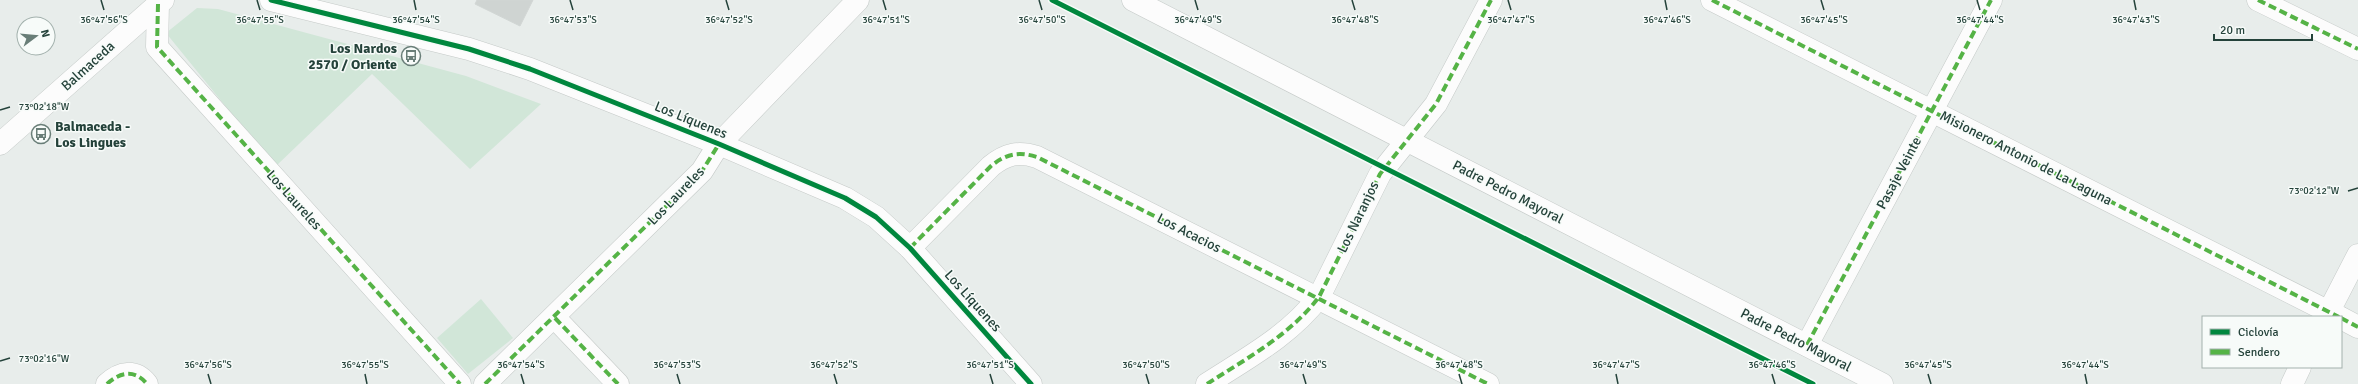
<svg xmlns="http://www.w3.org/2000/svg" width="2358" height="384" viewBox="0 0 2358 384" font-family="Signika,sans-serif">
  <rect width="100%" height="100%" fill="#e8edeb"/>
  <g fill="#d1e6d8">
    <path d="M197,8L218,9L466,76L541,104L470,169L372,74L275,167L166,33Z"/>
    <path d="M481,299L513,338L468,374L437,338Z"/>
  </g>
  <path fill="#cfd4d2" stroke="#d1d6d4" d="M477,0H533L520,26L475,4Z"/>
  <g fill="none" stroke-linecap="round" stroke-linejoin="round">
    <g stroke="#c5cac8" stroke-width="23">
      <g id="minor">
        <path d="M271,0L469,49L530,69L719,144L845,198L876,217L910,248L1031,384"/>
        <path d="M1133,0L1882,384"/>
        <path d="M1712,0L2339,317"/>
        <path d="M2258,0L2358,49"/>
        <path d="M158,4L157,47L460,384"/>
        <path d="M0,144L163,0"/>
        <path d="M910,248L991,166C1006,154 1018,151 1037,157L1488,384"/>
        <path d="M2326,317L2358,255"/>
        <path d="M555,318L618,384"/>
        <path d="M2341,318L2358,327"/>
        <path d="M1807,345L1991,0"/>
        <path d="M107,384C120,372 135,369 147,384"/>
        <path d="M485,384L702,171L719,144L858,0"/>
        <path d="M1207,384C1247,358 1289,336 1319,297L1380,174L1436,104L1491,0"/>
        <path d="M2292,384L2300,367"/>
      </g>
    </g>
    <use href="#minor" stroke="#fcfcfc" stroke-width="22"/>
    <g stroke="#55b346" stroke-width="4" stroke-dasharray="8 4" stroke-linecap="butt">
      <path d="M1712,0L2339,317"/>
      <path d="M2258,0L2358,49"/>
      <path d="M158,4L157,47L460,384"/>
      <path d="M910,248L991,166C1006,154 1018,151 1037,157L1488,384"/>
      <path d="M555,318L618,384"/>
      <path d="M2341,318L2358,327"/>
      <path d="M1807,345L1991,0"/>
      <path d="M107,384C120,372 135,369 147,384"/>
      <path d="M485,384L702,171L719,144"/>
      <path d="M1207,384C1247,358 1289,336 1319,297L1380,174L1436,104L1491,0"/>
    </g>
    <g stroke="#f7fbf9" stroke-width="8">
      <g id="cycleway">
        <path d="M271,0L469,49L530,69L719,144L845,198L876,217L910,248L1031,384"/>
        <path d="M1052,0L1813,384"/>
      </g>
    </g>
    <use href="#cycleway" stroke="#00873e" stroke-width="5"/>
  </g>
  <path fill="none" stroke="#24423a" stroke-width="1.5" d="M101,0L104,10M257,0L260,10M414,0L416,10M570,0L573,10M726,0L729,10M883,0L886,10M1039,0L1042,10M1195,0L1198,10M1352,0L1355,10M1508,0L1511,10M1665,0L1667,10M1821,0L1824,10M1977,0L1980,10M2134,0L2136,10M0,110L10,107M2348,191L2358,188M0,361L10,358M208,374L211,384M365,374L367,384M521,374L524,384M677,374L680,384M834,374L837,384M990,374L993,384M1146,374L1149,384M1303,374L1306,384M1459,374L1462,384M1616,374L1618,384M1772,374L1775,384M1928,374L1931,384M2085,374L2087,384"/>
  <defs>
    <g id="bus-ring" transform="scale(1)"><circle r="9.5" fill="#f7fbf9" stroke="#697e78" stroke-width="1.5"/><path d="M-5-6H5V4H4V6H2V4H-2V6H-4V4H-5ZM-3.5-4V0h7V-4ZM-3.5 1.2v1.5H-2V1.2ZM2 1.2v1.5H3.5V1.2Z" fill="#697e78"/></g>
  </defs>
  <g fill-rule="evenodd">
    <use href="#bus-ring" x="411" y="56"/>
    <use href="#bus-ring" x="41" y="134"/>
  </g>
  <g text-anchor="middle" dominant-baseline="central" stroke-width="3" stroke-linejoin="round" paint-order="stroke">
    <g font-size="14" font-weight="bold" fill="#24423a" stroke="#f7fbf9" text-anchor="end">
      <text x="397" y="48">Los Nardos<tspan x="397" dy="16">2570 / Oriente</tspan></text>
      <text x="55" y="126" text-anchor="start">Balmaceda -<tspan x="55" dy="16">Los Lingues</tspan></text>
    </g>
    <g font-size="14" fill="#24423a" stroke="#f7fbf9">
      <text transform="translate(88 66) rotate(-42)">Balmaceda</text>
      <text transform="translate(691 120) rotate(22)">Los Líquenes</text>
      <text transform="translate(2026 158) rotate(27)">Misionero Antonio de La Laguna</text>
      <text transform="translate(1899 173) rotate(-62)">Pasaje Veinte</text>
      <text transform="translate(1508 192) rotate(27)">Padre Pedro Mayoral</text>
      <text transform="translate(676 196) rotate(-46)">Los Laureles</text>
      <text transform="translate(294 200) rotate(48)">Los Laureles</text>
      <text transform="translate(1358 217) rotate(-64)">Los Naranjos</text>
      <text transform="translate(1189 233) rotate(27)">Los Acacios</text>
      <text transform="translate(973 301) rotate(48)">Los Líquenes</text>
      <text transform="translate(1796 340) rotate(27)">Padre Pedro Mayoral</text>
    </g>
  </g>
  <g font-size="10" text-anchor="middle" fill="#24423a" stroke="#f7fbf9" stroke-width="3" stroke-linejoin="round" paint-order="stroke">
    <text x="104" y="23">36°47'56"S</text>
    <text x="260" y="23">36°47'55"S</text>
    <text x="416" y="23">36°47'54"S</text>
    <text x="573" y="23">36°47'53"S</text>
    <text x="729" y="23">36°47'52"S</text>
    <text x="886" y="23">36°47'51"S</text>
    <text x="1042" y="23">36°47'50"S</text>
    <text x="1198" y="23">36°47'49"S</text>
    <text x="1355" y="23">36°47'48"S</text>
    <text x="1511" y="23">36°47'47"S</text>
    <text x="1667" y="23">36°47'46"S</text>
    <text x="1824" y="23">36°47'45"S</text>
    <text x="1980" y="23">36°47'44"S</text>
    <text x="2136" y="23">36°47'43"S</text>
    <text x="44" y="110">73°02'18"W</text>
    <text x="2314" y="194">73°02'12"W</text>
    <text x="44" y="362">73°02'16"W</text>
    <text x="208" y="368">36°47'56"S</text>
    <text x="365" y="368">36°47'55"S</text>
    <text x="521" y="368">36°47'54"S</text>
    <text x="677" y="368">36°47'53"S</text>
    <text x="834" y="368">36°47'52"S</text>
    <text x="990" y="368">36°47'51"S</text>
    <text x="1146" y="368">36°47'50"S</text>
    <text x="1459" y="368">36°47'48"S</text>
    <text x="1616" y="368">36°47'47"S</text>
    <text x="1772" y="368">36°47'46"S</text>
    <text x="1928" y="368">36°47'45"S</text>
    <text x="1303" y="368">36°47'49"S</text>
    <text x="2085" y="368">36°47'44"S</text>
  </g>
  <rect x="2202" y="316" width="140" height="52" fill="#f7fbf9" stroke="#a3b1ad"/>
  <rect x="2210" y="329" width="20" height="6" fill="#00873e" stroke="#a3b1ad"/>
  <text x="2238" y="336" font-size="12" fill="#24423a">Ciclovía</text>
  <rect x="2210" y="349" width="20" height="6" fill="#55b346" stroke="#a3b1ad"/>
  <text x="2238" y="356" font-size="12" fill="#24423a">Sendero</text>
  <g transform="translate(36 36) rotate(74)"><circle r="19" fill="#f7fbf9" stroke="#a3b1ad"/>
  <path d="M0-3L7 15L0 10L-7 15Z" fill="#697e78"/>
  <text y="-6" font-size="11" font-weight="bold" text-anchor="middle" fill="#24423a">N</text>
  </g>
  <path d="M2214 34v6h98v-6" fill="none" stroke="#24423a" stroke-width="2"/>
  <text x="2220" y="34" font-size="12" fill="#24423a" stroke="#f7fbf9" stroke-width="3" paint-order="stroke">20 m</text>
</svg>
